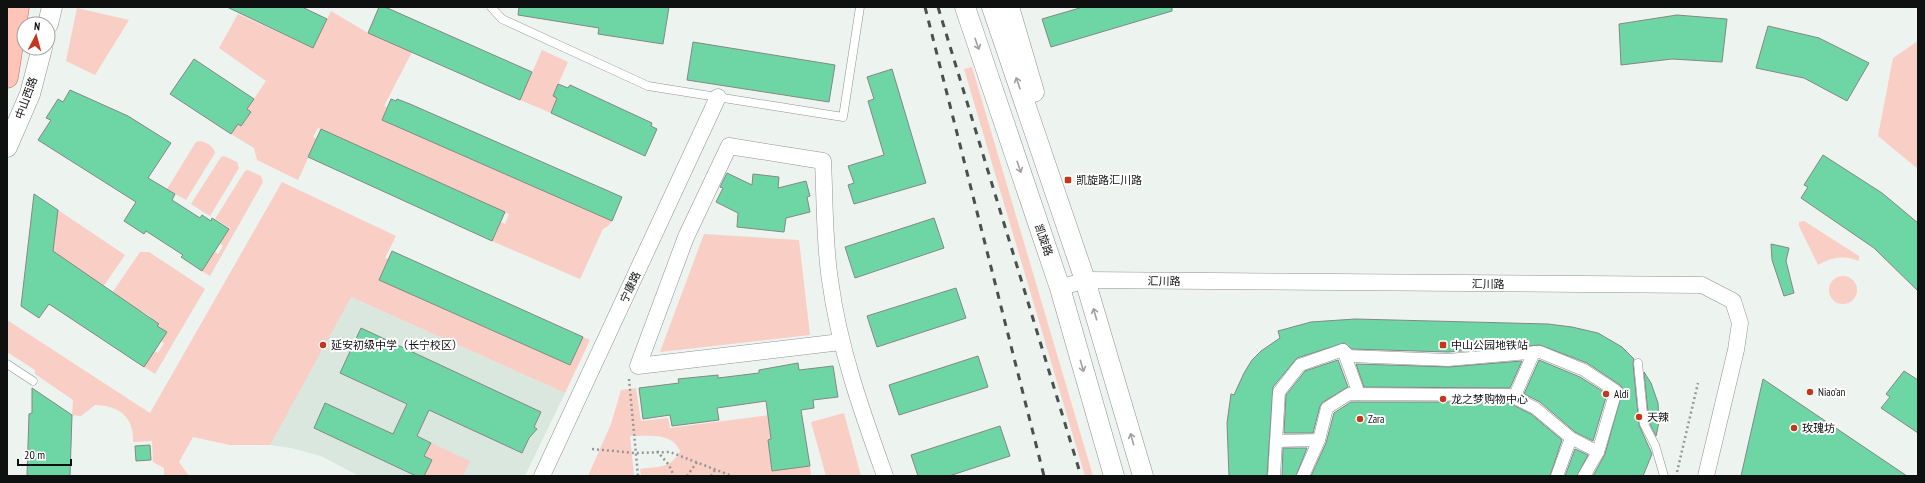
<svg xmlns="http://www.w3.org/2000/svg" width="1925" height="483" viewBox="0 0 1925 483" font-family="'PT Sans Narrow','Noto Sans SC',sans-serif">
  <rect width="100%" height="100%" fill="#edf3ef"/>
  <path fill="#d9e7df" d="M282,182L351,297L565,393L525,476H359L321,456L291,448L270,445H230Z"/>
  <g fill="#f9cec4">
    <path d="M77,8L129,20L95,75L66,61Z"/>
    <path d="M331,11L368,33L412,52L384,106L387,107L382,120L612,221L608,226L603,229L580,279L492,241L501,222L505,224L509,214L318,128L313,137L317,139L298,180L257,160L254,148L231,134L238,124L241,126L251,112L247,109L266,81L219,48L238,14L313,48Z"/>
    <path d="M1918,41V169L1878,136L1893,58Z"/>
    <path d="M542,50L568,62L553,96L557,98L551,113L520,100Z"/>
    <path d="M972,67L1093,476H1085L964,69Z"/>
    <path d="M200,141C208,143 213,146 215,153L186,200L167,189L196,142Z"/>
    <path d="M224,156L237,162L239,168L210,216L191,204L221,157Z"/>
    <path d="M248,170L261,176L263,182L210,276L202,271L215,252L218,254L223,246L220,243L230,228L215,219L245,171Z"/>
    <path d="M282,182L396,236L385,258L389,259L380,280L570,365L583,337L590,340L565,393L351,297L270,445H230L193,437L179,462L189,476H164V468L153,462L152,441L133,442C134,417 120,406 95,405L81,416L72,415L73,400L35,374V370L7,352V320L150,413Z"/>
    <path d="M58,210L125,255L103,287L53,253Z"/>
    <path d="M1804,221L1859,256V261C1844,255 1831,257 1818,265L1799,226V222Z"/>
    <path d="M704,234L799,240L810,335L660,352Z"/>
    <path d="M140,252H149L205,289L155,374L144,367L154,351L158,353L164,343L161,341L167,332L157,326L158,324L150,319L151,317L142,311L141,313L112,293Z"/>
    <circle cx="1843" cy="290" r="14"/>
    <path d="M636,388L641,421L668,418L670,428L801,411L805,434L768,440L772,471L810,466L811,476H641L640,469C658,466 670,470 680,451C672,432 648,436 630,436L634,476H588L611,424L621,390Z"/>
    <path d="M844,413L861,476H826L811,422Z"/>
    <path d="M431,443L470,461L463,476H424L432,460L424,456Z"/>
  </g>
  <g fill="#6ed6a4" stroke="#838885">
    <path d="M227,7H302L327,19L313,48Z"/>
    <path d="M379,7H385L532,72L520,100L368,33Z"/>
    <path d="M519,7H669L663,44L598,34L599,28L518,15Z"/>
    <path d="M1083,7H1172V11L1051,47L1042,19Z"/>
    <path d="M1677,15L1727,19L1722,62L1672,59L1621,65L1619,24Z"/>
    <path d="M1768,26L1819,38L1869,63L1847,101L1804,78L1756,68Z"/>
    <path d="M693,42L835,65L829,102L687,80Z"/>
    <path d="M194,59L254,99L247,109L251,112L241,126L238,124L231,134L170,94Z"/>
    <path d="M892,69L926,183L854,204L848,185L854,183L848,166L884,155L868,101L874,99L867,77Z"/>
    <path d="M558,84L568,88L570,85L652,123L651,126L657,129L645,156L551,113L557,98L553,96Z"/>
    <path d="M70,90L128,116L171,143L148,178L175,194L172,200L200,218L202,215L211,221L212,218L229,229L202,271L181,257L183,255L146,231L144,234L124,221L136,202L38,140L51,120L46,118L58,99L63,102Z"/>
    <path d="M391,99L396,101L397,99L410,104L622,197L612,221L382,120Z"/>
    <path d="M321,129L505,212L492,241L308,157Z"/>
    <path d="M1823,155L1882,193L1918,223V291L1874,248L1801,198L1808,187L1804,185Z"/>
    <path d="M727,173L752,185L753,174L779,177L778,188L806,181L810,196L807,197L810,212L786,218L784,232L737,227L738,213L716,202L723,188L720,187Z"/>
    <path d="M34,194L58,210L53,251L159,324L157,326L167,332L144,367L49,304L39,318L21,306Z"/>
    <path d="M934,218L944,248L855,278L845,247Z"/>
    <path d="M1771,244L1789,248L1786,261L1794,293L1784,296L1772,260Z"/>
    <path d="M392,251L583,337L570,365L379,280Z"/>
    <path d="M956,288L966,318L877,347L867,316Z"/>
    <path d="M1355,319L1548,324L1572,327L1598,333L1622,347L1634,359L1633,364L1639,425L1652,454L1643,476H1593L1605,454L1623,389L1620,385L1587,363L1540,345L1448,352L1352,349L1344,343L1297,358L1273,387L1267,476H1229L1227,423L1231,394L1234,395L1244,373L1252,360L1261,351L1280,338L1278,331L1311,322Z"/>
    <path d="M361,328L541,412L534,427L537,429L529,438L522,453L429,410L417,436L431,443L424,456L432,460L424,476H416L314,428L325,403L393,434L407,404L340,373Z"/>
    <path d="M978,356L988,387L899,415L889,385Z"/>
    <path d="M1338,360L1348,387L1323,402L1320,406L1313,433H1284L1286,395L1305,371Z"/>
    <path d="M1539,360L1580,377L1607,394L1593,441L1575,432L1540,402L1524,394Z"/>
    <path d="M1522,361L1510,388L1364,387L1356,364L1449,367Z"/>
    <path d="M798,363L799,370L833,366L838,397L813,400L814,408L801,410L810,466L772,471L768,440L771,439L766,401L717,408L719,420L672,426L670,415L643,419L639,388L679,383L678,379L718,375V378L759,373V370Z"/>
    <path d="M1904,371L1918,380V433L1881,408L1890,397L1886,394Z"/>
    <path d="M1644,372L1651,383L1658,403L1659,422L1656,436L1649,422Z"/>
    <path d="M1763,379L1907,476H1741Z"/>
    <path d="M32,388L72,415L70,476H27L29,414L32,413Z"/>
    <path d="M1351,402H1507L1531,414L1562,440L1550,476H1311L1326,443L1334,413Z"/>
    <path d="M1000,426L1010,456L949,476H918L911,455Z"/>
    <path d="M150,445L151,460L136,461L135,446Z"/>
    <path d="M1283,448H1307L1296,476H1282Z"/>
    <path d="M1575,449L1588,455L1577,476H1565Z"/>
  </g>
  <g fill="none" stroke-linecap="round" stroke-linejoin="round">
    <g stroke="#8f9491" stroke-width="9">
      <g id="service">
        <path d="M491,7L502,19L648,86L843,117L860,7"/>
        <path d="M1638,363L1644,424L1655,445L1664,476"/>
        <path d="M7,364L33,381"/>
      </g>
    </g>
    <g stroke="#8f9491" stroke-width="13">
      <g id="pedestrian">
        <path d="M1343,350L1359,394"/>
        <path d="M1514,398L1534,352"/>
        <path d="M1571,438L1598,452"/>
        <path d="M1276,441L1319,440"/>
        <path d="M1274,476L1279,392L1300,365L1343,350L1349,356L1448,360L1540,352L1584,370L1616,391L1598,452L1584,476"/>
        <path d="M1303,476L1319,440L1327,408L1349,394L1509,395L1535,408L1571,438L1557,476"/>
      </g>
    </g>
    <g stroke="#8f9491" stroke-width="17">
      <g id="minor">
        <path d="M1060,288L1085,280L1702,285L1733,301L1740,323L1736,350L1706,476"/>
        <path d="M841,342L638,366L686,237L729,146L823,161C825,200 824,241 830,280C839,348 862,412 885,476"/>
        <path d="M542,476L718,97"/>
      </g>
    </g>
    <g stroke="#8f9491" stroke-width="21">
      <g id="tertiary">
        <path d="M965,7L1060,288L1114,476"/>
        <path d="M992,7L1085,280L1143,476"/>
        <path d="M1009,7L1034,92"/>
        <path d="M48,24L52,7"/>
        <path d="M7,147L30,94L42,48"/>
      </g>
    </g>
    <g stroke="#aa6b5d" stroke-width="23">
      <path id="primary" d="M7,77L18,7"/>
    </g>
    <g stroke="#949996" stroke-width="2.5" stroke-dasharray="2 3" stroke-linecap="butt">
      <path d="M629,379L638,476"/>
      <path d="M592,449L635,453L670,452L732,476"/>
      <path d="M657,451L669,465L674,476"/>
      <path d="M1677,472L1698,383"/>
      <path d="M687,476L697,462"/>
      <path d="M711,476L715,470"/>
    </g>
    <use href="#service" stroke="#fff" stroke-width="8"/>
    <use href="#pedestrian" stroke="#fff" stroke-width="12"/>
    <use href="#minor" stroke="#fff" stroke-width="16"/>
    <use href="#tertiary" stroke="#fff" stroke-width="20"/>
    <use href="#primary" stroke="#fec4b7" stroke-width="22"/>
    <g stroke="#4c4f4d" stroke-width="3" stroke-dasharray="7 7" stroke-linecap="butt">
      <path d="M925,7L1044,476"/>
      <path d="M938,7L1081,476"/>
    </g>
  </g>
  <defs><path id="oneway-shaft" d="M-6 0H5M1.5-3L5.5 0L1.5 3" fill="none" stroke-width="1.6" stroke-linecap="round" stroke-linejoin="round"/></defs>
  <g stroke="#9fa09f">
    <use href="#oneway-shaft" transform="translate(977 44) rotate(71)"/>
    <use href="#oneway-shaft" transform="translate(1018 83) rotate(-109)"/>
    <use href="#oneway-shaft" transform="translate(1019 167) rotate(71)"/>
    <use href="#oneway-shaft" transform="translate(1095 314) rotate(-106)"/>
    <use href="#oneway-shaft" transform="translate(1082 366) rotate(74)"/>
    <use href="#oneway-shaft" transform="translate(1132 439) rotate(-106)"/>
  </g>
  <g fill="#c3371d" stroke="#fff" stroke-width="1.5">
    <rect x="1064" y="176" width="8" height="8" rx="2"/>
    <circle cx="323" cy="345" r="4"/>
    <rect x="1439" y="341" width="8" height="8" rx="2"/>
    <circle cx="1810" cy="392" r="4"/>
    <circle cx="1606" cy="394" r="4"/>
    <circle cx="1443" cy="399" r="4"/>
    <circle cx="1639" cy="417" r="4"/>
    <circle cx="1360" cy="419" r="4"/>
    <circle cx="1794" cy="428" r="4"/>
  </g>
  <g text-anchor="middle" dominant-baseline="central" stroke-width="4" stroke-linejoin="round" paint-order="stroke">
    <g font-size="11" fill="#0f1110" stroke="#fff">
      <text transform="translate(26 98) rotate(-70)">中山西路</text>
      <text transform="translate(1044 240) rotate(71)">凯旋路</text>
      <text transform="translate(1164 281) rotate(1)">汇川路</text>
      <text x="1488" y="284">汇川路</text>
      <text transform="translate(630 287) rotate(-65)">宁康路</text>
    </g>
    <g font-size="11" fill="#0f1110" stroke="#fff" text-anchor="start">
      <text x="1076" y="180">凯旋路汇川路</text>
      <text x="331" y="345">延安初级中学（长宁校区）</text>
      <text x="1451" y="345">中山公园地铁站</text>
      <text x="1818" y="392">Niao’an</text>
      <text x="1614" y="394">Aldi</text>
      <text x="1451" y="399">龙之梦购物中心</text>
      <text x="1647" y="417">天辣</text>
      <text x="1368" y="419">Zara</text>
      <text x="1802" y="428">玫瑰坊</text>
    </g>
  </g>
  <rect width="1925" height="483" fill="none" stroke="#0f1110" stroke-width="16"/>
  <g transform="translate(36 36) rotate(6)"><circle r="19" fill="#ffffff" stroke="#9fa09f"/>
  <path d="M0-3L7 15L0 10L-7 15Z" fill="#c3371d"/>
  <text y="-6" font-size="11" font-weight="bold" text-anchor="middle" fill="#0f1110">N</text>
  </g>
  <path d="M18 459v6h53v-6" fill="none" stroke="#0f1110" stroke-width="2"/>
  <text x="24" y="459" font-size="12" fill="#0f1110" stroke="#ffffff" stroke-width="3" paint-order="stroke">20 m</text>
</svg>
